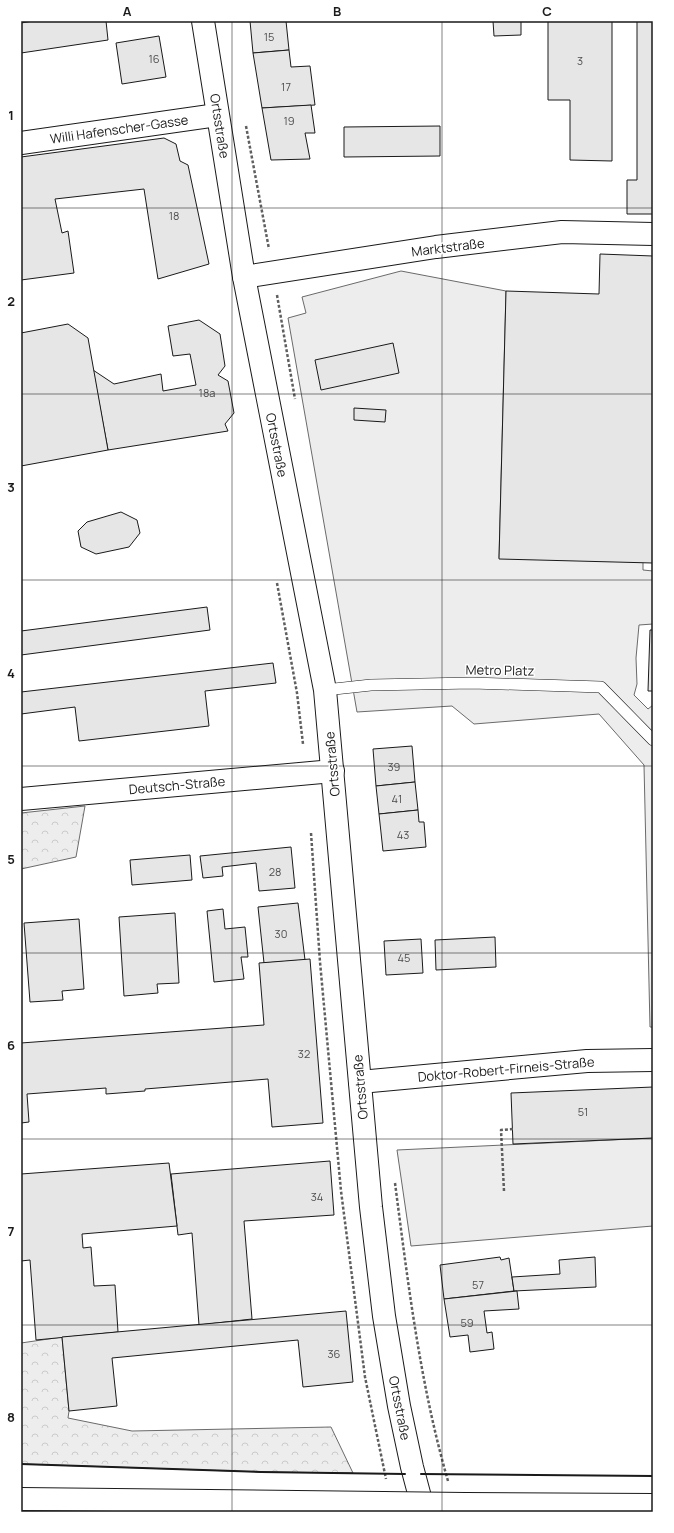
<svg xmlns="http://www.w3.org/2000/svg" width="674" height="1533" viewBox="0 0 674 1533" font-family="Manrope,sans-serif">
  <defs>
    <pattern id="forest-crowns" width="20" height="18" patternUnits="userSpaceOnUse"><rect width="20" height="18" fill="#ededed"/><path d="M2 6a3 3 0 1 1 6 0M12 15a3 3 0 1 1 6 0" fill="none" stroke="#cbcbcb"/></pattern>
  </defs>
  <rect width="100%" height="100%" fill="#fff"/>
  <g fill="#ededed" stroke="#6a6a6a">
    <path d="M401,271L506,291L499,558L643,562V570L653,571V624L639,625L636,658L637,684L634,695L648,709L653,705V1027H650L644,765L599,714L474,724L452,706L357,712L288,318L306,313L302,297Z"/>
    <path d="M653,1138V1226L411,1246L397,1150Z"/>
  </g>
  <g fill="url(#forest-crowns)" stroke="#6a6a6a">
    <path d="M85,806L76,857L21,869V813Z"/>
    <path d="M62,1337L69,1411L68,1418L132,1431L331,1427L353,1473L261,1472L21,1464V1343Z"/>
  </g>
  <g fill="#e6e6e6" stroke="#1a1a1a">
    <path d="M33,21H106L108,40L21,53V23Z"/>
    <path d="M250,21H286L289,50L253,53Z"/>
    <path d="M493,21H521V35L494,36Z"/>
    <path d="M548,21H612V161L570,160V100H548Z"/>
    <path d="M637,21H653V214H627V180H637Z"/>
    <path d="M159,36L166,77L122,84L116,43Z"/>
    <path d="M289,50L291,67L310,66L315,105L262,108L253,53Z"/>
    <path d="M311,105L315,133H305L310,159L271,160L262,108Z"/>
    <path d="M440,126V156L344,157V127Z"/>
    <path d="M164,138L176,144L180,161L188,165L209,264L158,279L144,189L55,199L62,233L68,231L74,273L21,280V157Z"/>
    <path d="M600,254L653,256V563L499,559L506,291L599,294Z"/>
    <path d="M199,320L220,334L225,366L218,375L228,381L234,413L225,424L228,431L108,450L93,370L114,384L161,374L163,391L196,385L190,354L173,356L168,326Z"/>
    <path d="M68,324L88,338L108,450L21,466V333Z"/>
    <path d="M393,343L399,373L321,390L315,360Z"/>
    <path d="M354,408L386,410L385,422L354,420Z"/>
    <path d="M121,512L137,520L140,533L129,547L96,554L81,547L78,531L87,522Z"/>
    <path d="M207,607L210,630L21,655V631Z"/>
    <path d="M650,630H653V691H648Z"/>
    <path d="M273,663L276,683L205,691L209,726L79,741L75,707L21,714V692Z"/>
    <path d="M412,746L415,782L376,786L373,749Z"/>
    <path d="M415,782L418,810L379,814L376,786Z"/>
    <path d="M418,810L419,822H424L426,847L383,851L379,814Z"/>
    <path d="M291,847L295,888L259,891L256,863L222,867L223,876L203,878L200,856Z"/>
    <path d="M190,855L192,880L132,885L130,860Z"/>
    <path d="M298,903L305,960L264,963L258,907Z"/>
    <path d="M223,909L225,929L245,927L248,957H241L244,979L214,982L207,911Z"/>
    <path d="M175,913L179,983L157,984L158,993L124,996L119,917Z"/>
    <path d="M79,919L84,989L62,991L63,1000L30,1002L24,923Z"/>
    <path d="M495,937L496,967L436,970L435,940Z"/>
    <path d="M421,939L423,973L386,975L384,941Z"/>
    <path d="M310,959L323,1123L272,1127L268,1079L145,1089V1091L106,1094V1088L27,1094L29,1122L21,1123V1043L264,1025L259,963Z"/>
    <path d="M653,1087V1138L513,1144L511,1093Z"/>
    <path d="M330,1161L334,1215L244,1221L252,1319L199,1325L192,1233L178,1235L171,1174Z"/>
    <path d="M169,1163L177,1226L82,1234L83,1248L91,1247L94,1286L115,1285L118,1332L36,1340L30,1260L21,1261V1174Z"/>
    <path d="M500,1257L501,1260L509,1258L514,1291L444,1299L440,1265Z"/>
    <path d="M595,1257L596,1287L514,1291L512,1277L560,1274L559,1260Z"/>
    <path d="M517,1291L519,1309L484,1311L487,1333L492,1332L494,1349L470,1352L468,1335L450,1337L444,1299Z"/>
    <path d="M346,1311L353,1382L303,1387L298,1340L112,1358L117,1406L69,1411L62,1337Z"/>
  </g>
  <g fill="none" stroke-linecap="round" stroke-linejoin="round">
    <g stroke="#1a1a1a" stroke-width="12">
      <path id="service" d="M325,690L371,685L472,683L601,687L653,740"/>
    </g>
    <g stroke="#1a1a1a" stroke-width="24">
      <g id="minor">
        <path d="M21,143L217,115"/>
        <path d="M244,277L436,247L562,232L653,234"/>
        <path d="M21,799L333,771"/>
        <path d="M360,1082L587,1061L653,1060"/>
      </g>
    </g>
    <g stroke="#1a1a1a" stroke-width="24">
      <path id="secondary" d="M203,21L244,277L325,690L371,1207L384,1316L399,1406L412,1467L424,1512"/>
    </g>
    <g stroke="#1a1a1a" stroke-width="24">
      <g id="motorway">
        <path d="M21,1499L383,1503"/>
        <path d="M465,1504L653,1505"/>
      </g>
    </g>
    <g stroke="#5f5f5f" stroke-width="2.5" stroke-dasharray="3 2" stroke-linecap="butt">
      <path d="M246,126L269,249"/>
      <path d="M277,295L295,399"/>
      <path d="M277,583L297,693L303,744"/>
      <path d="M311,833L320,962L341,1191L365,1377L386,1479"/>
      <path d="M395,1183C408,1283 420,1384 448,1481"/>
      <path d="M504,1191L501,1130L513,1129"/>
    </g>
    <use href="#service" stroke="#fff" stroke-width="11"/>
    <use href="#minor" stroke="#fff" stroke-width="22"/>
    <use href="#secondary" stroke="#fff" stroke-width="22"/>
    <use href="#motorway" stroke="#fff" stroke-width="22"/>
    <g stroke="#1a1a1a" stroke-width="24" stroke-linecap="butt">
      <path id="motorway-bridge" d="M383,1503L465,1504"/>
    </g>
    <use href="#motorway-bridge" stroke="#fff" stroke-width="22"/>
    <g stroke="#1a1a1a" stroke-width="2">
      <path d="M21,1464L261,1472L405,1474"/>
      <path d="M421,1474L653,1476"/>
    </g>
  </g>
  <path fill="none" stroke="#1a1a1a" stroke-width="1" stroke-opacity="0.55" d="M232,21V1512M442,21V1512M21,208H653M21,394H653M21,580H653M21,766H653M21,953H653M21,1139H653M21,1325H653"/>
  <g text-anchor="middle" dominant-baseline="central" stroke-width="3" stroke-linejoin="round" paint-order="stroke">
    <g font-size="11" fill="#4d4d4d">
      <text x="269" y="36">15</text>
      <text x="154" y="58">16</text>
      <text x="580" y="60">3</text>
      <text x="286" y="86">17</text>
      <text x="289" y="120">19</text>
      <text x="174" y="215">18</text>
      <text x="207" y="392">18a</text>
      <text x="394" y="766">39</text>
      <text x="397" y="798">41</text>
      <text x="403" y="834">43</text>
      <text x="275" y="871">28</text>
      <text x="281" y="933">30</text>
      <text x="404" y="957">45</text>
      <text x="304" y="1053">32</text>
      <text x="583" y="1111">51</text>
      <text x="317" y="1196">34</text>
      <text x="478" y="1284">57</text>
      <text x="467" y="1322">59</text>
      <text x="334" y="1353">36</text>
    </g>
    <g font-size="13" fill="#1a1a1a" stroke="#fff">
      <text transform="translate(220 126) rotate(81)">Ortsstraße</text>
      <text transform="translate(119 129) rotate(-8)">Willi Hafenscher-Gasse</text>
      <text transform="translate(448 247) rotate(-7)">Marktstraße</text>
      <text transform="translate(277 445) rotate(79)">Ortsstraße</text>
      <text transform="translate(500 670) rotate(1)">Metro Platz</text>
      <text transform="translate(332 764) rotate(-95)">Ortsstraße</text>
      <text transform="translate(177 785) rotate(-5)">Deutsch-Straße</text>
      <text transform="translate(506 1069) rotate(-5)">Doktor-Robert-Firneis-Straße</text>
      <text transform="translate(360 1087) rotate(-95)">Ortsstraße</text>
      <text transform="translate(400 1408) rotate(79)">Ortsstraße</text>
    </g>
  </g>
  <rect width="674" height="1533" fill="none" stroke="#ffffff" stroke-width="44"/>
  <rect x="22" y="22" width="630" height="1489" fill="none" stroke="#1a1a1a" stroke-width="1.5"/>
  <g font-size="13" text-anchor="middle" font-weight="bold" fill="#1a1a1a">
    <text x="127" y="16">A</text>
    <text x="337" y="16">B</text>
    <text x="547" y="16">C</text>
    <text x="11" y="120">1</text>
    <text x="11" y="306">2</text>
    <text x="11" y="492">3</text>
    <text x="11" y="678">4</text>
    <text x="11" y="864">5</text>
    <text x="11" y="1050">6</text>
    <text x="11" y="1236">7</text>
    <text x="11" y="1422">8</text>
  </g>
</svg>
